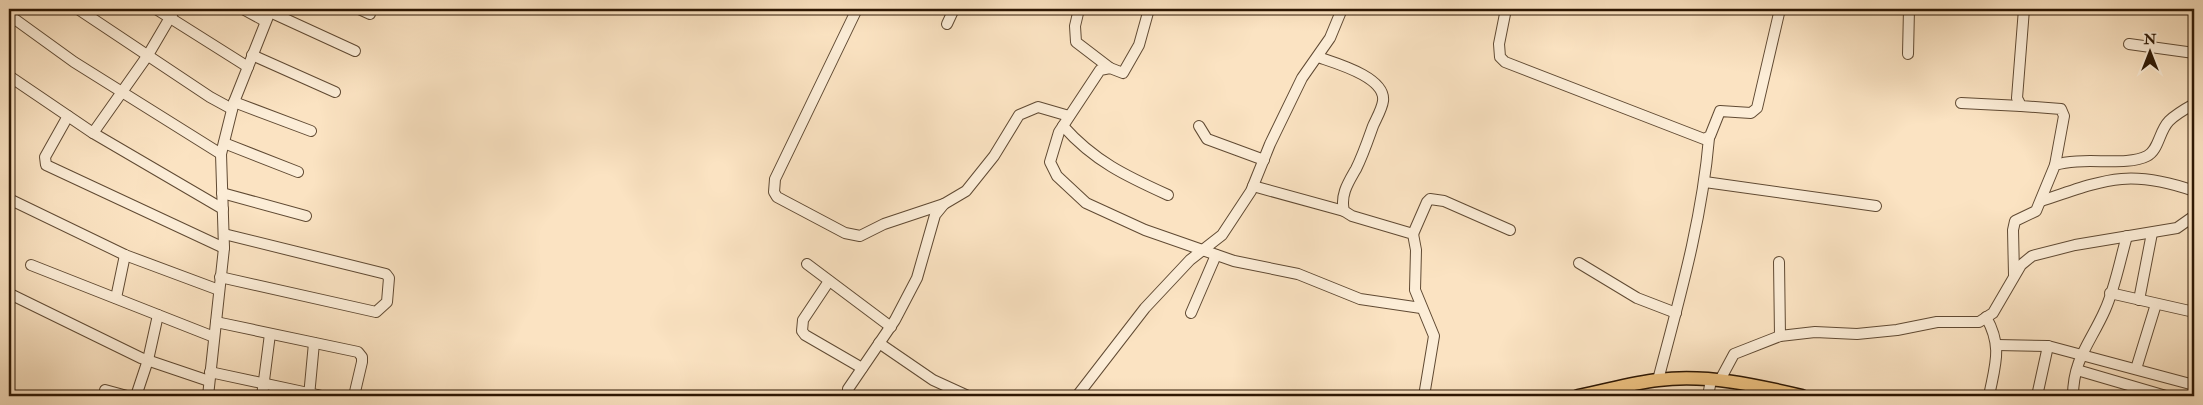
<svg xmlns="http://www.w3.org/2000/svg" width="2203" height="405" viewBox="0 0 2203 405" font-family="'IM FELL Double Pica',serif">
  <rect width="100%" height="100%" fill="#fbe3c2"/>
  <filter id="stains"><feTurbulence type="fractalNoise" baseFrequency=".004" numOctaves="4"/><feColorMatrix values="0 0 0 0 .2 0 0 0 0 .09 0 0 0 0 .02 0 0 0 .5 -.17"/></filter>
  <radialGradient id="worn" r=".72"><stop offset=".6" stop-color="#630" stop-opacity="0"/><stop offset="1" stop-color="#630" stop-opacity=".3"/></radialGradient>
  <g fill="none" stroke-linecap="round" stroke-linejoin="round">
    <g stroke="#604a33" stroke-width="12">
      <g id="minor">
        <path d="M78,9L210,97L232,109"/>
        <path d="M156,9L248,67"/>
        <path d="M243,9L265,21"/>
        <path d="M359,9L370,14"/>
        <path d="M857,9L775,179L774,192L777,197L845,233L860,236L884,224L944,204"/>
        <path d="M1079,9L1075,26L1076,42L1110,68"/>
        <path d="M1149,9L1139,45L1123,73L1110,68L1100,70L1059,132L1050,162L1057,176L1086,203L1145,230L1234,261L1298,274L1360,299L1421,308"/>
        <path d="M1506,9L1499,44L1500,57L1505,62L1704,139L1710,136L1720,111L1751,113L1757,108L1780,9"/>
        <path d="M2024,9L2017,98L2021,106L2061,109L2064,116L2055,165"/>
        <path d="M270,12L355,51"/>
        <path d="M9,15L74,62L221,154"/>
        <path d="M947,24L954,9"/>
        <path d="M2129,44L2194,53"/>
        <path d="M1908,54L1909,9"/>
        <path d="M252,55L335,92"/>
        <path d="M1318,57C1335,63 1386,77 1383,101C1382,109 1376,119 1373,126C1368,140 1363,155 1356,169C1348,183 1340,195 1344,211L1352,216L1413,234L1416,250L1415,290L1434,336L1424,396"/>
        <path d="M9,76L93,133L223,209"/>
        <path d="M234,102L311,131"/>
        <path d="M1961,103L2021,106"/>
        <path d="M68,116L45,157L46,165L224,248"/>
        <path d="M1063,126C1094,161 1126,176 1168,195"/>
        <path d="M1199,126L1207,139L1264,160"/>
        <path d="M93,133L148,55L175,9"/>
        <path d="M224,143L298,172"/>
        <path d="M1705,182L1876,206"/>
        <path d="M1253,186L1344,211"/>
        <path d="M222,193L306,216"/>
        <path d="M9,199L125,255L219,290"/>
        <path d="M2041,201C2104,180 2128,168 2194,191"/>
        <path d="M1413,234L1427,202L1430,199L1444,201L1510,230"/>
        <path d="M1779,262L1780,336"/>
        <path d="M1579,263L1637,298L1676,313"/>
        <path d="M807,264L891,327"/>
        <path d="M31,265L214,337"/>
        <path d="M2014,275L2013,230L2015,221L2036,211L2055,165C2082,156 2126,167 2147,156C2159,150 2159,131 2169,121C2176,114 2185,109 2194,104"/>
        <path d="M220,277L376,312L387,302L389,278L386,274L224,234"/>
        <path d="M829,281L803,320L802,331L805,335L862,368"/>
        <path d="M2110,293L2194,312"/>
        <path d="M10,294L141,358L209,381"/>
        <path d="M116,298L125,255"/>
        <path d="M2139,300L2152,233"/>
        <path d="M1191,313L1216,255"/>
        <path d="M1986,317C2003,347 1995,365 1989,396"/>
        <path d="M216,322L358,352L362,357V362L354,396"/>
        <path d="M879,343L933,380L968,396"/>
        <path d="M1997,345L2048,346L2194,385"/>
        <path d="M2136,369L2156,304"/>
        <path d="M2077,370L2166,396"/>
        <path d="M210,372L322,396"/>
        <path d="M1658,380C1679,300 1702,221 1709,138"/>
        <path d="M1720,380L1734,354L1780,336L1815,332L1857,334L1897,330L1937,322H1979L1993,313L2021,265L2032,256L2075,245L2177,228L2194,216"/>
        <path d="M105,390L127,396"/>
        <path d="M136,396L148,360L158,315"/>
        <path d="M208,396L224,248L221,154L234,102L271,9"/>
        <path d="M262,396L270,334"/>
        <path d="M309,396L314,343"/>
        <path d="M848,396V389L895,320L917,278L935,215L944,204L966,191L994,156L1019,115L1038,107L1069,116"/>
        <path d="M1077,396L1145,308L1190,260L1222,235L1251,191L1270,144L1302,78L1330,38L1342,9"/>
        <path d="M1708,396L1711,380"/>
        <path d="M2037,396L2048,346"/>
        <path d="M2073,396C2073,359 2091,342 2105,310C2115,288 2120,260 2127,236"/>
      </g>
    </g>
    <g stroke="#2d1703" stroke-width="15">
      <path id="major" d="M1578,396C1605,391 1631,383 1658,380C1707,374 1755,385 1802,396"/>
    </g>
    <use href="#minor" stroke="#fcedd7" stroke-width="10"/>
    <use href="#major" stroke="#eec281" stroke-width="12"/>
  </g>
  <rect width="2203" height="405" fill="none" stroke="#fbe3c2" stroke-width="30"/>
  <rect x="10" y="10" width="2183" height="385" fill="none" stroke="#2d1703" stroke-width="2.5"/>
  <rect x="15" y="15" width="2173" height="375" fill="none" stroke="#2d1703"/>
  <g transform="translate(2150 52)" stroke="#fcedd7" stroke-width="4" paint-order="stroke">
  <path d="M0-4L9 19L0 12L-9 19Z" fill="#2d1703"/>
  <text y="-8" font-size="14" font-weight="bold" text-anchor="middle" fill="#2d1703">N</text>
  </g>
  <rect width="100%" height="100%" filter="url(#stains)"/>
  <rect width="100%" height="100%" fill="url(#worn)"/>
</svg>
